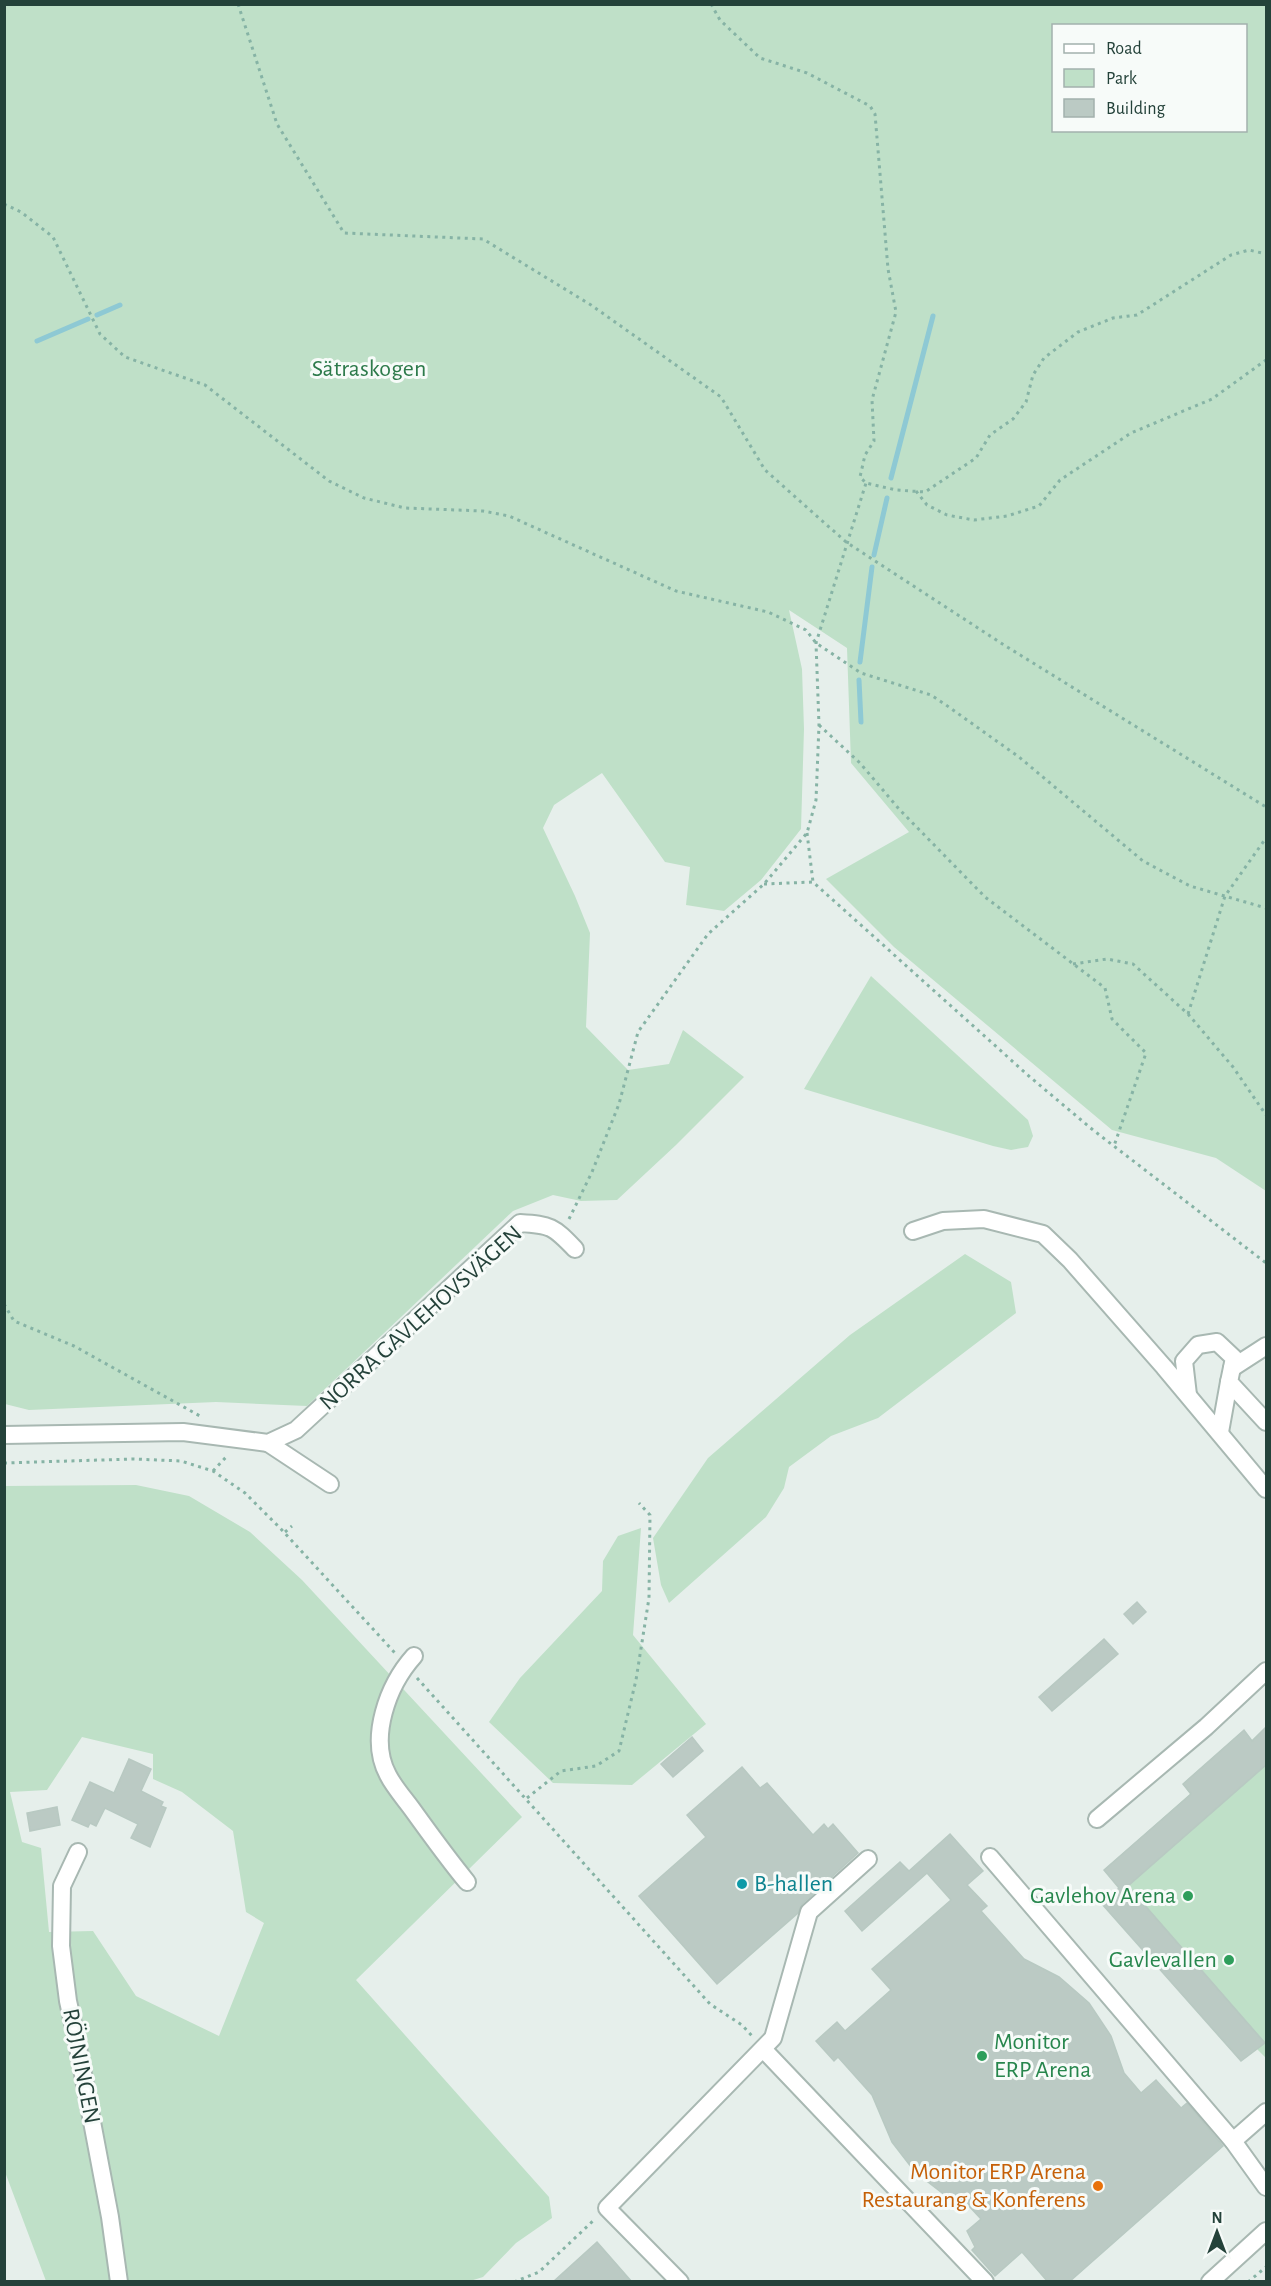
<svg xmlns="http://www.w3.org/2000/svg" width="1271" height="2286" viewBox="0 0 1271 2286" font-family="'Alegreya Sans',sans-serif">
  <rect width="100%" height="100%" fill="#e6efeb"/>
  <g fill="#bfe0c8" fill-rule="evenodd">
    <path d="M5,4L1266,5V1191L1216,1158L1112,1130L894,947L826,879L909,832L851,763L847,648L789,610L802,669L804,729L801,829L761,880L724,911L686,905L690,867L665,862L602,773L554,805L543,828L575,896L590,933L586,1027L628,1070L669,1064L683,1030L744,1077L676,1145L617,1200L581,1201L553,1195L513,1211L307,1406L216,1402L29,1410L5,1404ZM1054,26H1246V130H1054Z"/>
    <path d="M871,976L1028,1120L1033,1136L1028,1147L1011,1150L993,1146L804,1089Z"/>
    <path d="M965,1254L1011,1282L1016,1313L878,1418L831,1436L789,1467L784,1488L766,1517L669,1603L661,1585L653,1538L708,1458L850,1335Z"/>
    <path d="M136,1485L189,1496L250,1532L302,1580L522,1817L356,1980L549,2197L552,2218L516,2243L483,2277L470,2281H46L5,2172V1486ZM82,1737L153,1754V1779L182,1792L233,1831L246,1912L264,1923L219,2036L136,1996L93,1931L49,1932L41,1848L22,1842L10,1792L47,1790Z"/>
    <path d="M641,1528L633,1635L706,1724L632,1785L553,1783L489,1722L520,1678L602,1591L603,1561L618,1536Z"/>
    <path d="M1266,1727V2058L1257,2049L1241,2061L1102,1904L1119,1888L1104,1870L1190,1794L1183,1784L1244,1730L1252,1740Z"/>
  </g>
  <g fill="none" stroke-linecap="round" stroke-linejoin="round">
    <g stroke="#8ec9d4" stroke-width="5">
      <path d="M97,315L120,305"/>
      <path d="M37,341L88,319"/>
      <path d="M891,478L933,316"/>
      <path d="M874,555L887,498"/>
      <path d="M860,662L872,567"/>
      <path d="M859,680L861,722"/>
    </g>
  </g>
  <g fill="#bbcac4" stroke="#b8c9c2" stroke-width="1.5">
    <path d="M1137,1602L1146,1612L1133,1624L1124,1614Z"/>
    <path d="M1104,1639L1118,1654L1052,1711L1039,1697Z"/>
    <path d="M1266,1727V1765L1128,1886L1265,2043L1241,2061L1102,1904L1119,1888L1104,1870L1191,1794L1183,1784L1244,1730L1252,1741Z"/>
    <path d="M692,1737L703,1751L673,1777L661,1764Z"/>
    <path d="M129,1759L151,1769L141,1791L163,1802L161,1806L166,1808L150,1847L131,1838L138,1824L105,1808L96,1826L90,1823L88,1827L72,1820L90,1782L114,1793Z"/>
    <path d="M742,1767L760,1788L767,1783L813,1835L824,1824L828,1829L833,1824L858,1853L802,1904L798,1913L717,1984L639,1896L706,1837L687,1815Z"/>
    <path d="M57,1807L60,1825L30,1831L27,1813Z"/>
    <path d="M950,1834L983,1871L967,1885L987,1906L981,1911L1024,1959L1059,1977L1089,2003L1111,2036L1124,2073L1141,2093L1156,2080L1181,2108L1187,2103L1223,2146L1069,2282H1048L1022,2252L995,2276L972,2250L975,2247L967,2231L981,2219L968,2205L945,2195L915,2172L892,2142L872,2095L838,2057L834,2061L816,2041L837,2022L845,2031L891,1990L872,1969L951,1900L927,1873L862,1931L845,1911L900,1862L909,1871Z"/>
    <path d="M597,2242L632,2282H553Z"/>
  </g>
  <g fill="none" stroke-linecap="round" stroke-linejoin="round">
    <g stroke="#a8b8b2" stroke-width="20">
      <g id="minor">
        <path d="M913,1231L943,1221L984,1219L1043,1234L1070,1260L1164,1367L1266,1489"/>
        <path d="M1232,1368L1266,1346"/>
        <path d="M1188,1395L1184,1361L1198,1345L1217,1342L1234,1358L1229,1382L1266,1422"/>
        <path d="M1220,1432L1229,1382"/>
        <path d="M4,1435L183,1432L268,1443L296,1430L520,1223C551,1225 553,1226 575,1249"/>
        <path d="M268,1443L330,1484"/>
        <path d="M414,1656C388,1685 368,1738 388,1775C394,1787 404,1798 412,1809C430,1834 448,1859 467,1882"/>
        <path d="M1097,1819L1206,1727L1266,1671"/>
        <path d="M78,1852L62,1886L61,1946L68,2001L76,2037L110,2217L119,2282"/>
        <path d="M990,1857L1233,2141L1266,2187"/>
        <path d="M763,2049L985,2282"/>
        <path d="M1233,2141L1266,2112"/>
        <path d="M680,2282L607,2208L773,2038L809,1912L868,1859"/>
        <path d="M1210,2282L1266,2231"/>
      </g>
    </g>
    <g stroke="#86b3a5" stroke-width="3" stroke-dasharray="3 4.5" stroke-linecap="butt">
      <path d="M238,4L277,124L344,233L483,239L591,305L721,397L765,470L846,542L1004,645L1266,807"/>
      <path d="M711,4L720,20L760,58L807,73L870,106L875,114L888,269L896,312L872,400L874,441L865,455L860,477L866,483L896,490L925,492L976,458L990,435L1013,419L1026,402L1033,375L1044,358L1078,332L1113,318L1137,315L1231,255L1249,250L1266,254"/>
      <path d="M4,204L21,212L53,237L100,334L125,357L205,385L329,481L364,498L405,508L483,511L509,516L676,591L768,612L806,630L816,643L861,673L931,695L946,705L1019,757L1143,861L1190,886L1266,908"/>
      <path d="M916,491L927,505L947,515L974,520L1007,516L1039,506L1060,480L1131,433L1212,399L1266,360"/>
      <path d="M819,725L860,763L899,809L985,897L1105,988L1112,1019L1146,1053L1114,1146"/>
      <path d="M807,833L813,882"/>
      <path d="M764,884L813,882L1030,1077L1093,1130L1266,1263"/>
      <path d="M1073,964L1107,959L1133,964L1188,1014L1233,1067L1266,1115"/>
      <path d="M1188,1014L1225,896L1266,838"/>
      <path d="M569,1219L592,1172L619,1104L638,1032L708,934L764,884L807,833L816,800L819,725L816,643L866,483"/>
      <path d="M4,1304L14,1321L74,1346L200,1416"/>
      <path d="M4,1463L133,1459L181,1461L213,1471L245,1493L281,1529L395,1653"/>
      <path d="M213,1471L228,1455"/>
      <path d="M285,1532L292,1526"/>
      <path d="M417,1678L710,2004L742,2025L752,2036"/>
      <path d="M527,1798L561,1771L596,1766L619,1751L636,1680L649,1598L650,1515L639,1503"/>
      <path d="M514,2282L539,2272L594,2220"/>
      <path d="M1248,2282L1266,2267"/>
    </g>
    <use href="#minor" stroke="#fff" stroke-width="16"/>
  </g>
  <circle fill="#0f9aa8" stroke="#f7fbf9" stroke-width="2" cx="742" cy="1884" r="6"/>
  <g fill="#2e9e5b" stroke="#f7fbf9" stroke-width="2">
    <circle cx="1188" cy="1896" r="6"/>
    <circle cx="1229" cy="1960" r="6"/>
    <circle cx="982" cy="2056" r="6"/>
  </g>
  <circle fill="#e8710a" stroke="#f7fbf9" stroke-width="2" cx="1098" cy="2186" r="6"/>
  <g text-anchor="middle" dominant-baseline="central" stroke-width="6" stroke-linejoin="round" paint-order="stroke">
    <g font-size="24" fill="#2d7a4b" stroke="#f7fbf9">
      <text x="369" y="369">Sätraskogen</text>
    </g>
    <g font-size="24" fill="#24423a" stroke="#f7fbf9">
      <text transform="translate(421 1318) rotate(-42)">NORRA GAVLEHOVSVÄGEN</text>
      <text transform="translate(81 2066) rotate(79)">RÖJNINGEN</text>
    </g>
    <g font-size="24" fill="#0d838f" stroke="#f7fbf9" text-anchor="start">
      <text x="754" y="1884">B-hallen</text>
    </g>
    <g font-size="24" fill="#27864d" stroke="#f7fbf9" text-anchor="end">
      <text x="1176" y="1896">Gavlehov Arena</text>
      <text x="1217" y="1960">Gavlevallen</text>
      <text x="994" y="2042" text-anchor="start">Monitor<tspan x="994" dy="28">ERP Arena</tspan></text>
    </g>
    <g font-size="24" fill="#c56008" stroke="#f7fbf9" text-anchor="end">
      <text x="1086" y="2172">Monitor ERP Arena<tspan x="1086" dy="28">Restaurang &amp; Konferens</tspan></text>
    </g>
  </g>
  <rect width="1271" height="2286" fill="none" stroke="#24423a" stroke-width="12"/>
  <rect x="1052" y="24" width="195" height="108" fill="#f7fbf9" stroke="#a3b1ad" stroke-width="1.5"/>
  <rect x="1064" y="44" width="30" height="9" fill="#ffffff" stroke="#a3b1ad" stroke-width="1.5"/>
  <text x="1106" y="54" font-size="18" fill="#24423a">Road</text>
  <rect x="1064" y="69" width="30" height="18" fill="#bfe0c8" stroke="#a3b1ad" stroke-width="1.5"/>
  <text x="1106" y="84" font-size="18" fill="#24423a">Park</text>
  <rect x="1064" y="99" width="30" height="18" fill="#bbcac4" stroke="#a3b1ad" stroke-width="1.5"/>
  <text x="1106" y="114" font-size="18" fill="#24423a">Building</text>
  <g transform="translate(1217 2232)" stroke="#f7fbf9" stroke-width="4.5" paint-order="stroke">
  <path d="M0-4.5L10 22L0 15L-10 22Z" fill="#24423a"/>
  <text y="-9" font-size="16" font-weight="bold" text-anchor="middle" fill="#24423a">N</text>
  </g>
</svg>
